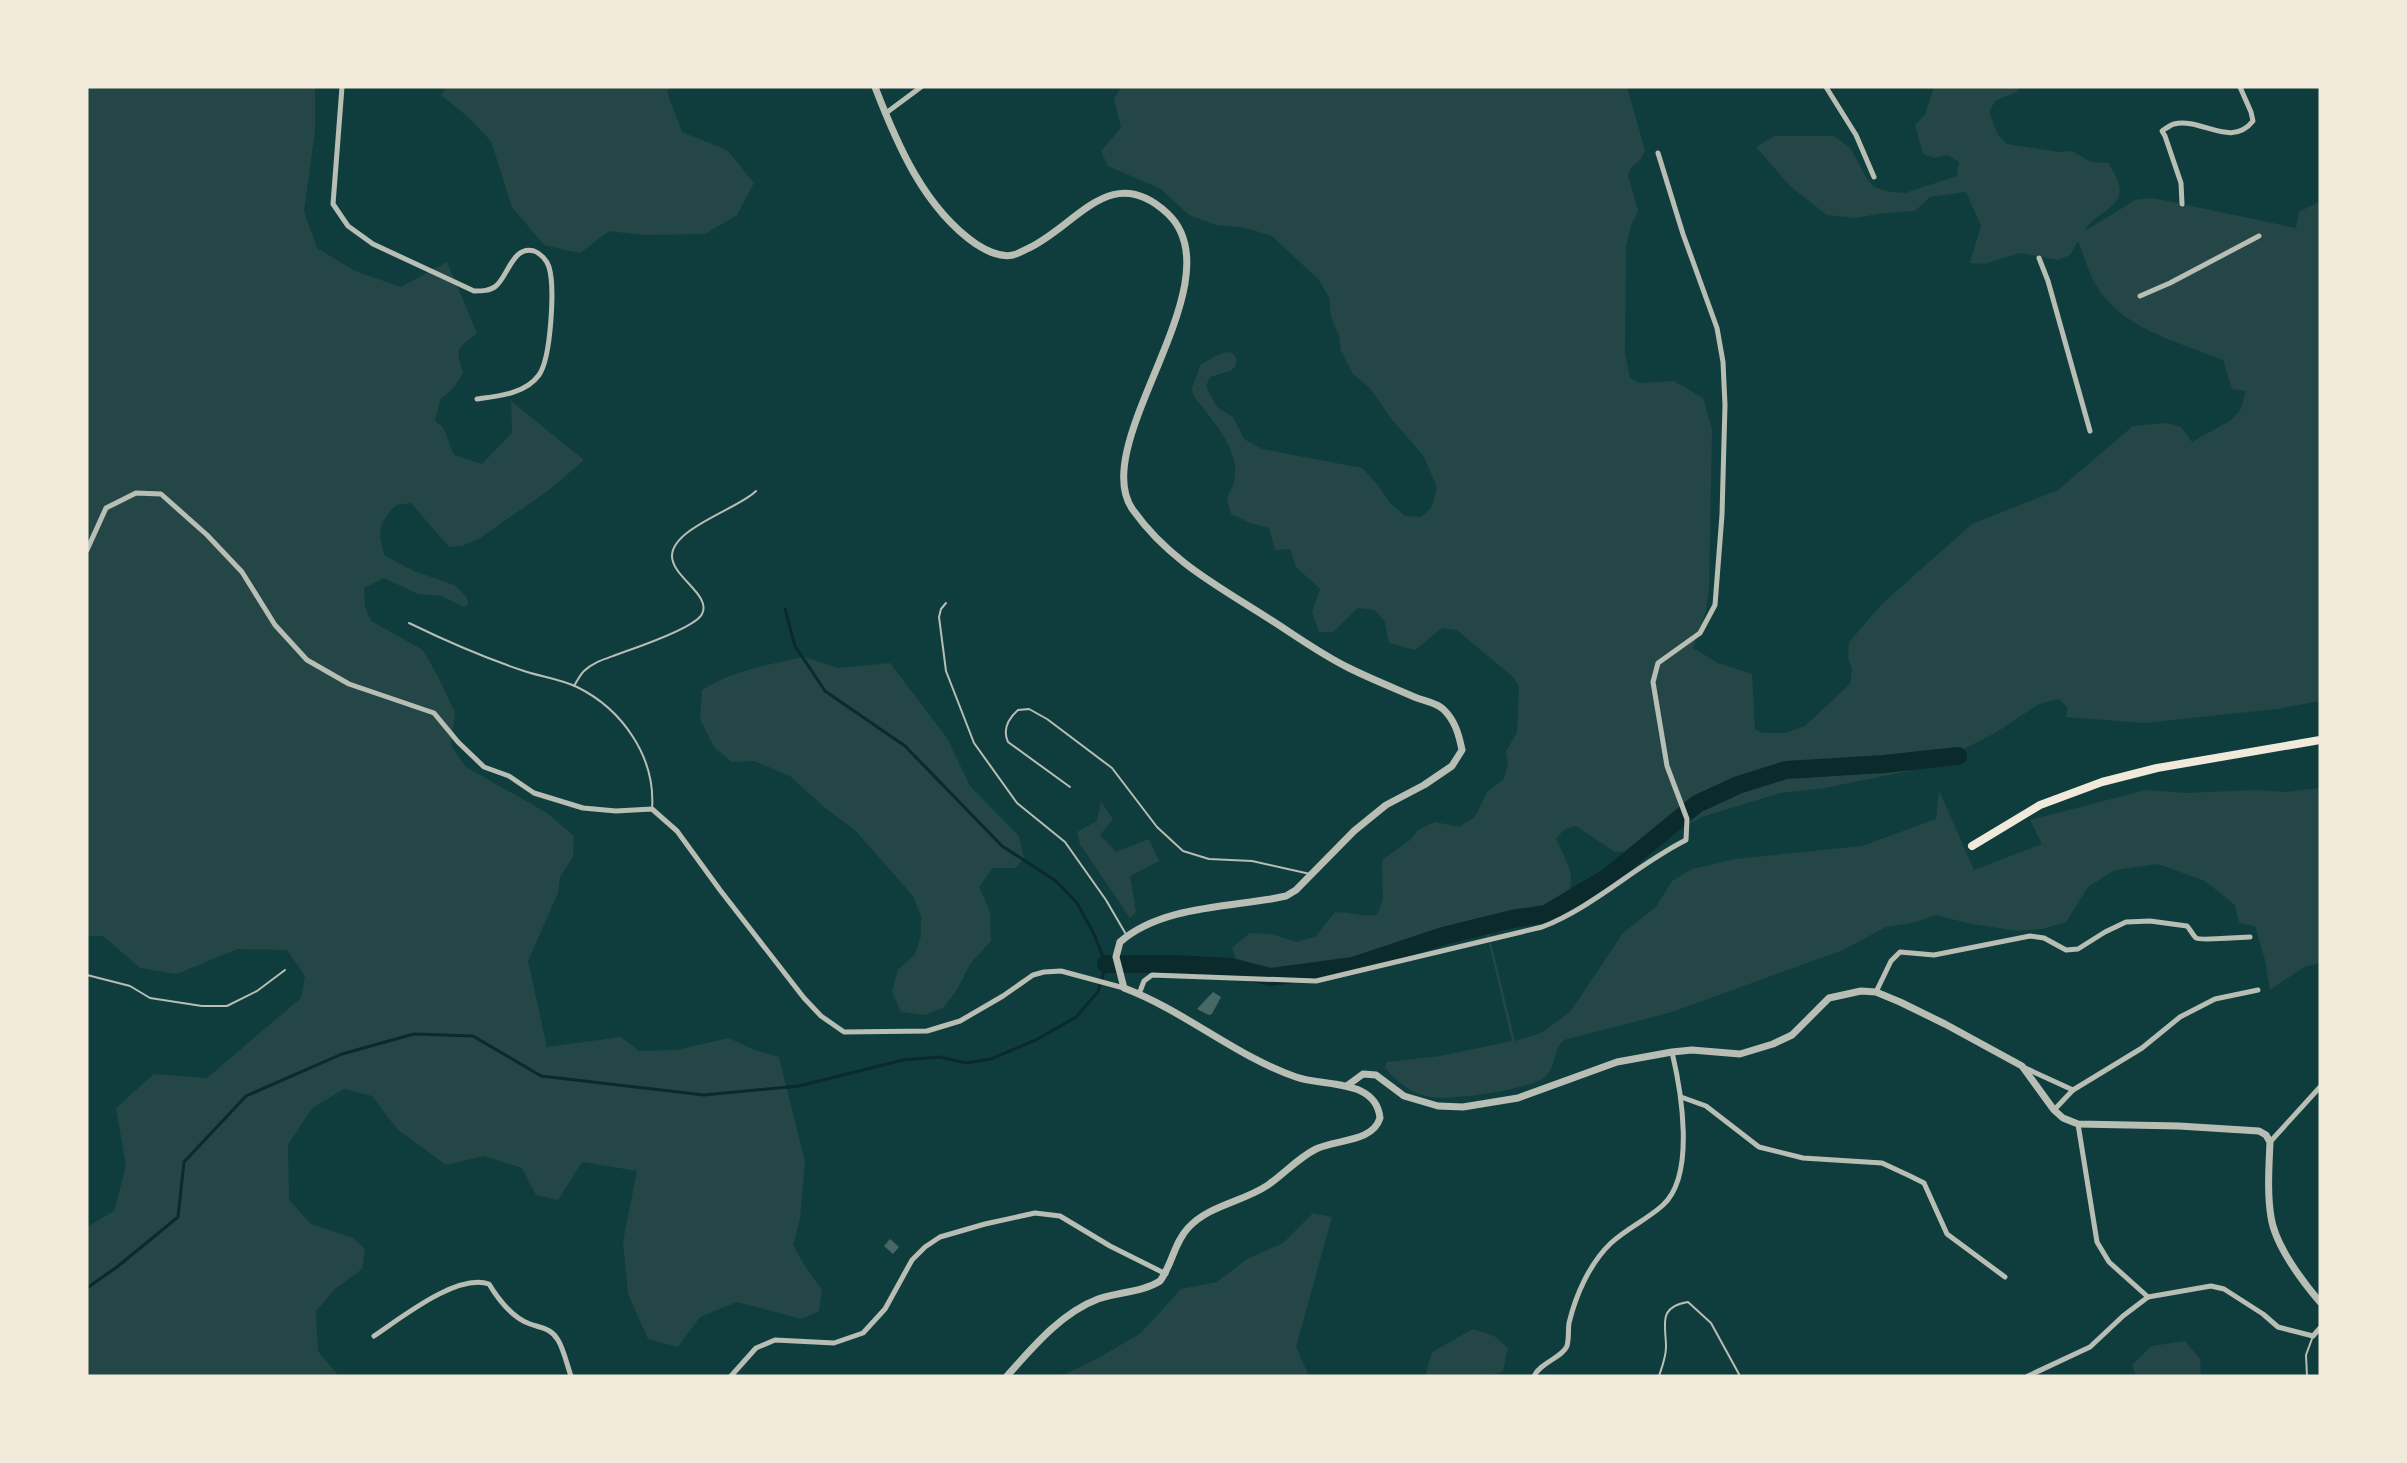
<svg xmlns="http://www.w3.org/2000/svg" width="2407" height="1463" viewBox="0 0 2407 1463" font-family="Helvetica,sans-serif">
  <rect width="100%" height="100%" fill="#0f3d3e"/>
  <g fill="#244646">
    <path d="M87,87H315V131L304,211L317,248L355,271L401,287L447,262L477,333C457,350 455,346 463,373L454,387L440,400L435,421L443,427L454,455L482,464L512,433L511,401L584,460L549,490L480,538L462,546L449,547L411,503L396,505C378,525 377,530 385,556L414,571L454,585L465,595L469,604L464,607L442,596L418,594L384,578L364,588L365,606L371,621L423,650L437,675L455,712L451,746L466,767L547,813L574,836L573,857L560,877L558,893L528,961L547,1047L621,1037L639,1051L677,1050L729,1038L754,1050L779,1057L805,1162L800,1219L793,1245L806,1268L822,1290L819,1311L802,1319L737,1302L700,1317L678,1347L648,1339L628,1294L623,1241L637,1171L582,1162L558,1200L536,1195L522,1168L484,1156L446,1165L397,1129L372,1096L344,1089L312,1108L288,1145L289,1200L311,1224L353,1238L365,1249L362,1269L335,1289L316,1311L318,1351L339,1376H87V1227L114,1211L126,1166L116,1108L154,1074L207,1078L301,998L305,976L287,950L237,949L177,974L140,968L103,936H87Z"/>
    <path d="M447,87H671L667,92L682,132L727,150L754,183L737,215L705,234L642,235L609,231L580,253L544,245L512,207L491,141L468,117L441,95Z"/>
    <path d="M1121,87H1627L1645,150L1641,159L1631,168L1628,175L1638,211L1631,226L1626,247L1625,353L1630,378L1640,383L1674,381L1703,398L1712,429L1709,589L1706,611L1693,648L1718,663L1752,674L1755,729L1762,733H1785L1805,726L1850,684L1852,669L1848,657L1849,642L1883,603L1972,524L2058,490L2133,426L2167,423L2181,427L2192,442L2231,420L2240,411L2246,391L2232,389L2223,360C2179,342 2121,329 2096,285C2088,272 2084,255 2078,241L2070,255L2058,260L2020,253L1984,264L1970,263L1981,226L1966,192L1930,197L1915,211L1884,213L1856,218L1827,215L1791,187L1756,147L1775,136H1834L1851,149L1866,177L1874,187L1890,192L1905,193L1957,176L1959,162L1947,155L1935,158L1923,154L1915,125L1925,115L1934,87H2019L2017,92L1995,101L1989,112L1998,135L2007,144L2059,152L2072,151L2091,162L2109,163C2112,170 2117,177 2119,185C2125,209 2092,213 2085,231L2135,200L2153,198L2296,228L2299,212L2320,201V701L2277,709L2144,723L2066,717L2068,708L2059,699L2039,704L1995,733L1950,756L1909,771L1824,788L1780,793L1702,817L1633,851L1615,852L1576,826L1565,829L1556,838C1560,850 1571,866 1571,878C1573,912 1512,920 1488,930L1515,1041L1541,1033L1570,1012L1623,933L1656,907L1672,881L1692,869L1735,859L1862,846L1936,819L1939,790L1974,870L2042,844L2030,820L2146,790L2185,793L2254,790L2286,792L2320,788V963L2304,967L2270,990L2265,960L2255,926L2239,923L2235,905L2205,881L2158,864L2115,870L2088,887L2066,922L2042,929L2017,931L1967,923L1936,915L1913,923L1886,927L1843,950L1672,1012L1564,1040C1552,1052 1557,1066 1545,1077C1532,1089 1450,1101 1431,1097C1412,1094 1397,1082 1385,1068L1387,1062L1440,1056L1512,1041L1486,931L1413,950L1376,963L1324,976L1277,978L1241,972L1232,948L1250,933L1271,934L1296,942L1315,937L1335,912C1350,912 1362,917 1377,915L1383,900L1382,860L1410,840L1418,830L1435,822L1459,827L1475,817L1487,792L1504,779L1508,764L1506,751L1517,733L1519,687L1514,678L1457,630L1442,628L1415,650L1389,643L1385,622L1375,610L1358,608L1333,632H1319L1312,612L1320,589L1296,567L1290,549L1275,550L1269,528L1250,523L1231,514L1227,499C1229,493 1233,487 1234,481C1242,450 1210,418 1193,395L1192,388L1201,364L1222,353L1230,352L1236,357V366L1230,371L1210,377L1206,386L1217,407L1233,417L1244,439L1262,449L1362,468L1377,484L1389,502L1405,516L1421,517L1432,507L1437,487L1423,455L1392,420L1370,388L1353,374L1341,351L1339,335L1331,317L1329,297L1318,279L1272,236L1246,228L1216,225L1189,215L1161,189L1108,166L1101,151L1121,128L1114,99Z"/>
    <path d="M804,657L838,668L890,663L947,738L970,786L1019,836L1024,858L1015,868H993L979,887L990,912L991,941L970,964L958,988L944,1007L925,1015L901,1012L892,991L898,970L915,954L921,936V916L913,896L855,830L825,808L790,776L754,761L732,762L714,747L700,719L702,690C733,670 768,665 804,657Z"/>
    <path d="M1101,802L1113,819L1100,835L1116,852L1149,839L1159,861L1130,876L1136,912L1130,918L1080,844L1077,832L1097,821Z"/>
    <path d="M1313,1213L1332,1217L1296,1347L1309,1376H1061L1100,1357L1141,1333L1181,1289L1217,1282L1247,1259L1283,1243Z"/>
    <path d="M1473,1329L1494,1336L1508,1348L1503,1371L1493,1376H1425L1432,1352Z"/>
    <path d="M2185,1341L2200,1359L2201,1376H2136L2132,1365L2152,1346Z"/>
  </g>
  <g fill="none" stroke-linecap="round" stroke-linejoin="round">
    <path stroke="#0a2a2b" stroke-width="3" d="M87,1288L117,1267L178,1217L184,1162L246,1096L342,1054L414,1034L473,1036L541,1076L704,1095L799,1086L903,1060L939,1057L966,1063L991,1059L1036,1040L1076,1017L1098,992L1106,964L1093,932L1077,903L1056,881L1002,846L905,746L825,691L795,646L785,609"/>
    <path stroke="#0a2a2b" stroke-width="18" d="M1106,964H1174L1231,967L1270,977L1353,966L1443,936L1512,919L1546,914L1608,877L1697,804L1738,785L1786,770L1884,764L1958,756"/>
  </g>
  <g fill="#486865">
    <path d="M1213,992L1221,997L1212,1014L1209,1015L1197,1009Z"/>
    <path d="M890,1239L899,1247L893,1254L884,1246Z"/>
  </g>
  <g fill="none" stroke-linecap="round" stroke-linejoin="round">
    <g stroke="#b8beb3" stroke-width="2">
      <path d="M946,603L941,609L939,617L946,671L974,743L1017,803L1065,842L1106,900L1127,936"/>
      <path d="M409,623C446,641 485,658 524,671C542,677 560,679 577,687C622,709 656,757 652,809"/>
      <path d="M574,686C577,681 580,675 584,671C594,661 609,658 621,653C638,647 695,628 702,614C712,595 672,577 672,556C672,528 740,508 756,491"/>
      <path d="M1070,787L1008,742C1002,729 1008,719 1018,710L1029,709L1047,719L1112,768L1157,827L1183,851L1209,859L1252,861L1310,874"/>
      <path d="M87,975L130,986L150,998L202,1006H227L257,991L285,970"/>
      <path d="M1659,1376C1662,1367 1666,1357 1666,1347C1666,1325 1657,1307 1688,1302L1711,1323L1740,1376"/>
      <path d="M2307,1376L2306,1355L2313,1336"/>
    </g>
    <g stroke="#b8beb3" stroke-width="5">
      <path d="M342,87L333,204L348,226L373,244L474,291C482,291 490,291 496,286C508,276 513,245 534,251C540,253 547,260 549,267C555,287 551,358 539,375C525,394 499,396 477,399"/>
      <path d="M1826,87L1856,135L1874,177"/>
      <path d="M886,113L921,87"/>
      <path d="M2182,204L2181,183L2165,136L2162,131C2165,129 2170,125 2174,124C2201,117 2231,149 2253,121L2251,112L2240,87"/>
      <path d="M2039,258L2048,281L2090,431"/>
      <path d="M2140,296L2170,283L2259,236"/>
      <path d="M87,550L106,508L136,493L161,494L207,535L242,572L275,625L307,660L349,684L434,713L458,742L484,767L509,776L534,793L583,808L616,811L652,809L677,831L720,890L804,998L821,1016L844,1032L927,1031L960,1021L1003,996L1033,975L1044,972L1061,971L1124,988"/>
      <path d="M1876,992L1891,961L1900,952L1934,955L2030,936L2044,938L2066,950L2078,949L2105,932L2126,922L2150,921L2187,926C2190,929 2192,934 2196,938C2200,941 2241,937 2250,937"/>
      <path d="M1139,994L1144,981L1152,975L1316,981L1542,927C1594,907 1636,865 1686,840L1687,819L1667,766L1653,682L1658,663L1700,633L1715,605L1722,515L1725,405L1723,362L1717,328L1683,234L1658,153"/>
      <path d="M2023,1067L2073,1090"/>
      <path d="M1681,1097L1706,1106L1759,1147L1803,1158L1882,1163L1910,1176L1924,1183L1947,1234L2005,1277"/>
      <path d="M2054,1110L2073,1090L2142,1048L2180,1017L2215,999L2258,990"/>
      <path d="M2078,1124L2097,1242L2109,1262L2148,1297"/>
      <path d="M2270,1142L2320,1087"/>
      <path d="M374,1336C401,1318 457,1273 489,1284C498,1299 513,1318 530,1324C541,1328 551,1328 558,1340C564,1350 567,1365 571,1376"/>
      <path d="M731,1376L756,1348L775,1340L834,1343L863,1333L885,1309L912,1260L925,1247L940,1237L985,1224L1035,1213L1060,1216L1110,1246L1166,1274"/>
      <path d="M1534,1376C1541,1362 1562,1358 1567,1346C1569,1339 1568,1330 1569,1323C1576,1294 1590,1263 1611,1243C1627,1228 1648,1219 1663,1205C1696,1175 1681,1090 1672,1052"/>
      <path d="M2028,1376L2090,1347L2123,1316L2148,1297L2211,1286L2224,1289L2263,1314L2278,1327L2313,1336L2320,1328"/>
    </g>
    <g stroke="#b8beb3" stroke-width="7">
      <path d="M875,87C897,144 924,208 976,244C987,251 1000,258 1013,255C1018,254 1024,250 1029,248C1077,225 1111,161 1167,213C1240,280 1085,444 1133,510C1169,561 1220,587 1271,620C1296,636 1322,655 1349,668C1371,679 1394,688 1417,698C1425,701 1437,703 1443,709C1455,720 1459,735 1462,750L1452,766L1424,785L1386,805L1354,831L1296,890L1286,896L1271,899C1222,907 1159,908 1120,942L1116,957L1124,988C1185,1011 1235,1056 1296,1077C1323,1087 1376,1078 1380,1118C1372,1143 1336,1139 1316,1149C1298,1158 1285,1173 1268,1185C1243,1202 1209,1205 1188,1228C1174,1243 1172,1265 1160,1281C1143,1292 1118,1292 1098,1299C1061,1313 1033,1347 1007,1376"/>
      <path d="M1348,1085L1363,1074L1376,1075L1404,1096L1438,1106L1463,1107L1518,1098L1617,1062L1672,1052L1692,1050L1740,1054L1773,1044L1792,1035L1829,998L1861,991L1876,992L1900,1002L1945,1024L2022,1066L2054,1110L2063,1118L2078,1124L2179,1126L2259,1131L2266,1135L2270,1142C2269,1166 2267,1193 2271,1217C2275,1245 2302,1281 2320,1302"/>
    </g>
    <path stroke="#f1e9da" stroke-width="8" d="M1972,846L2040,805L2102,782L2157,768L2320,740"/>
  </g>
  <rect width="2407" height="1463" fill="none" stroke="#f1e9da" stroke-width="177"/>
</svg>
